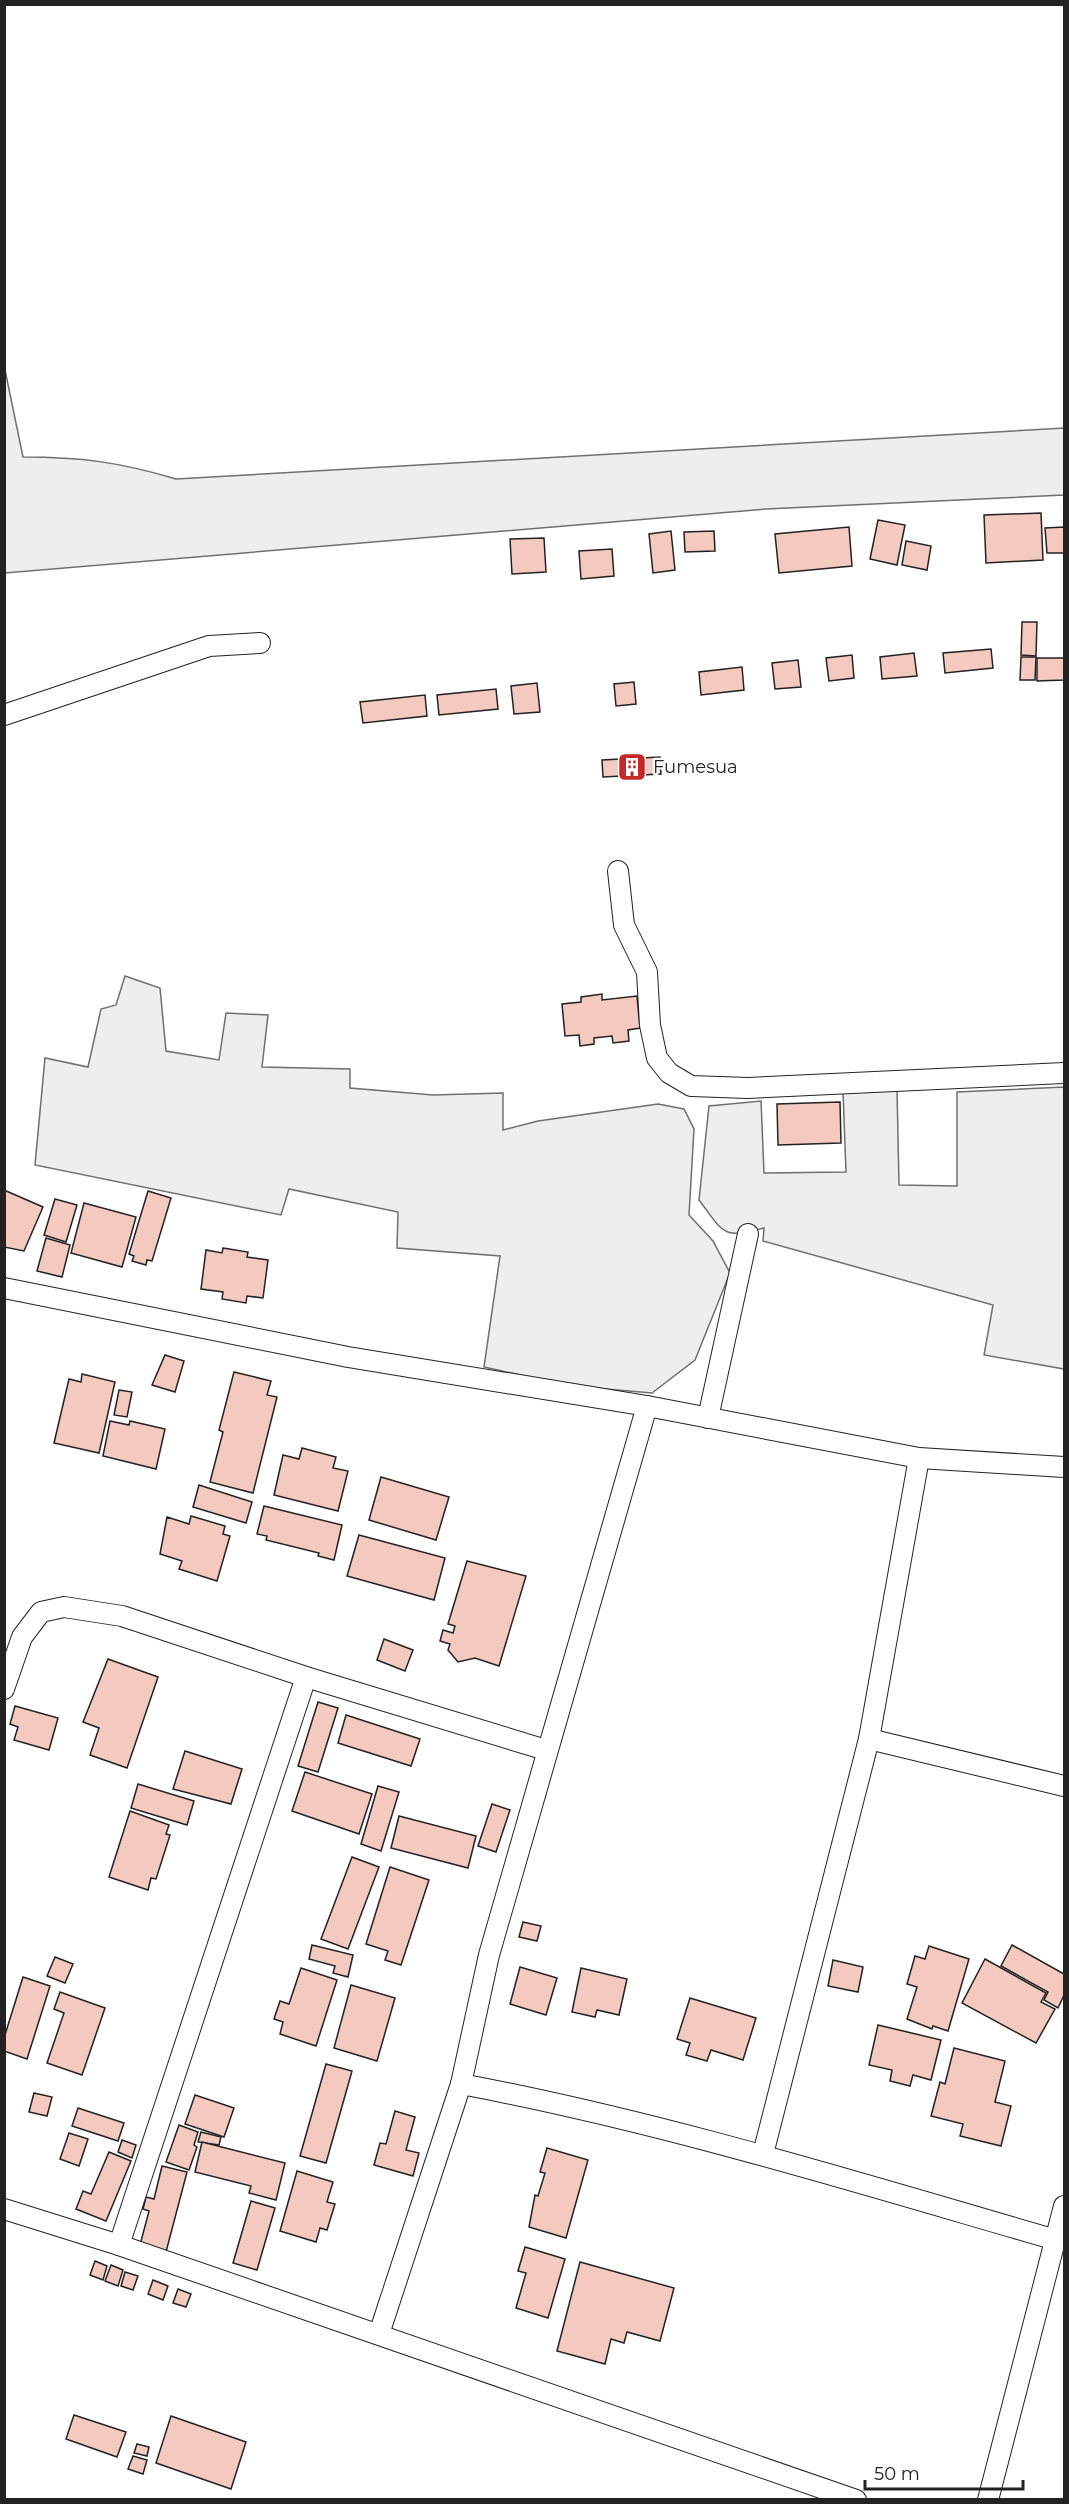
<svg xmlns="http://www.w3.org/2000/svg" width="1069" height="2504" viewBox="0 0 1069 2504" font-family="Montserrat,sans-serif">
  <rect width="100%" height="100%" fill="#fff"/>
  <g fill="#eee" stroke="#6f6f6f" stroke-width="1.5">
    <path d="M4,365L23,457C81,457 119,462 176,479L1064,428V495L766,509L5,573Z"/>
    <path d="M125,976L160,988L166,1051L219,1060L226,1013L268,1015L262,1067L350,1069V1088L433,1095L503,1093V1130L538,1121L658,1104L684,1109L694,1129L689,1215L713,1241L730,1273L695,1360L652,1393L571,1386L484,1367L500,1256L397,1248L398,1212L289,1189L281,1215L35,1165L45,1058L88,1067L101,1009L116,1005Z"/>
    <path d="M1064,1087V1369L984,1355L993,1305L763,1241L764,1228C721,1239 725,1234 699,1200L709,1106L761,1101L764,1173L846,1172L843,1092L897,1089L899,1185L957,1186V1092Z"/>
  </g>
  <g fill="#f3c9c0" stroke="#222" stroke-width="1.5">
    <path d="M1041,513L1043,560L986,563L984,515Z"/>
    <path d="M878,520L905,525L897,565L870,559Z"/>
    <path d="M849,527L852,566L779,573L775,534Z"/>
    <path d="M1064,527V553H1047L1045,528Z"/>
    <path d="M671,531L675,570L653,573L649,534Z"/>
    <path d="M714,531L715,551L685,552L684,532Z"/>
    <path d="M544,538L546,572L512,574L510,539Z"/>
    <path d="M906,541L931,546L927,570L902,565Z"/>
    <path d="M612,549L614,576L581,579L579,551Z"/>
    <path d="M1022,622H1037L1036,656L1021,655Z"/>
    <path d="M991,649L993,668L945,673L943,653Z"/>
    <path d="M914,653L917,676L882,679L880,657Z"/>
    <path d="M852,655L854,678L829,681L826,658Z"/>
    <path d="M1021,657H1036L1035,680H1020Z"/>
    <path d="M1037,658H1064V680L1037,681Z"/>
    <path d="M798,660L801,687L775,689L772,663Z"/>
    <path d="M742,667L744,690L701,695L699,672Z"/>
    <path d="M634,682L636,704L616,706L614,684Z"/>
    <path d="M537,683L540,712L514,714L511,686Z"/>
    <path d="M496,689L498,709L439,715L437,695Z"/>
    <path d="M425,695L427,716L363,723L360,702Z"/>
    <path d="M660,757L661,774L603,777L602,760Z"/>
    <path d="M602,994V1000L637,996L640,1028L628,1030L629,1041L613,1043L612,1036L594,1038V1044L580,1046L579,1035L565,1036L562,1004L581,1002V997Z"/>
    <path d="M840,1102L841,1143L778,1145L777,1104Z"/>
    <path d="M4,1190L43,1207L24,1251L4,1247Z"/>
    <path d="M148,1191L171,1198L152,1261L147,1260L146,1265L132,1261L134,1256L129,1254Z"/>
    <path d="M55,1199L77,1205L66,1242L44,1235Z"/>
    <path d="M84,1203L136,1217L122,1267L71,1253Z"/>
    <path d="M46,1238L70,1245L62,1277L37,1271Z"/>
    <path d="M223,1248L248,1252L247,1257L268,1260L263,1298L247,1296L246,1303L222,1299L223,1292L201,1289L206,1250L222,1253Z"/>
    <path d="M165,1355L184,1361L175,1392L152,1385Z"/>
    <path d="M234,1372L271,1381L267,1395L277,1397L253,1493L210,1482L223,1432L219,1430Z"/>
    <path d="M82,1374L115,1382L99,1453L54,1443L69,1379L81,1382Z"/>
    <path d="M119,1390L132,1392L127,1417L114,1415Z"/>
    <path d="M110,1421L129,1425L130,1421L165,1429L156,1469L103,1456Z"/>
    <path d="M302,1448L336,1457L333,1468L348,1471L338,1511L274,1495L283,1455L299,1459Z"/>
    <path d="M381,1477L449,1497L436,1540L369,1520Z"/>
    <path d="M199,1485L252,1502L246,1523L193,1507Z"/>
    <path d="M264,1506L342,1525L334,1560L318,1556L319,1553L266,1540L267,1536L257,1534Z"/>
    <path d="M191,1516L225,1526L223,1534L230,1536L217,1581L179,1569L182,1561L160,1554L167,1517L189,1524Z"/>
    <path d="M359,1535L445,1558L434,1600L347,1576Z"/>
    <path d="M467,1561L526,1576L499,1666L475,1658L458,1662L448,1650L450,1644L440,1641L443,1630L453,1633L455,1626L448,1624Z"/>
    <path d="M384,1639L413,1650L405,1671L377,1660Z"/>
    <path d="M108,1659L158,1677L127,1768L90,1755L99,1728L83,1722Z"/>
    <path d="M318,1702L338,1708L318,1772L298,1766Z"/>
    <path d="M15,1706L58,1718L49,1750L14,1740L18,1727L10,1724Z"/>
    <path d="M346,1715L420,1739L411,1766L338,1743Z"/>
    <path d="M185,1751L242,1769L231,1804L173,1789Z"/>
    <path d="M305,1772L372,1794L359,1834L292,1811Z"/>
    <path d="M138,1784L194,1801L187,1825L131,1808Z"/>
    <path d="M378,1786L399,1792L381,1851L361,1844Z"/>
    <path d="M492,1804L510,1810L496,1852L478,1846Z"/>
    <path d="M130,1811L169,1825L166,1834L170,1835L156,1879L151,1878L148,1890L109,1877Z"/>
    <path d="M399,1816L476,1836L468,1868L391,1848Z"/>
    <path d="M352,1857L379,1867L348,1949L321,1939Z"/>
    <path d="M390,1867L429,1880L401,1965L385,1960L388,1951L366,1944Z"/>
    <path d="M523,1922L541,1926L537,1941L519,1937Z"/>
    <path d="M312,1945L353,1955L348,1977L333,1973L335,1966L309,1959Z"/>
    <path d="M1012,1945L1064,1974V1995L1058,2008L1044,2000L1048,1992L1001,1966Z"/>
    <path d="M929,1946L969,1959L948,2031L933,2026L932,2029L907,2019L917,1987L907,1984L915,1956L925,1959Z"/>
    <path d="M55,1957L73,1964L65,1983L47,1976Z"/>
    <path d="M985,1959L1046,1993L1041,2002L1055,2009L1036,2043L962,2003Z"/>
    <path d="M833,1960L863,1967L858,1992L828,1986Z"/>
    <path d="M520,1967L557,1978L546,2015L510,2004Z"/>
    <path d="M301,1968L337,1980L316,2046L280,2034L283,2022L274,2019L280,2001L289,2004Z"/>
    <path d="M581,1968L627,1979L619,2015L597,2010L595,2017L572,2012Z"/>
    <path d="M23,1977L50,1986L27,2059L4,2051V2038Z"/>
    <path d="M351,1985L395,1998L377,2061L334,2048Z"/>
    <path d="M60,1992L105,2008L82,2075L47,2063L64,2013L54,2009Z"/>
    <path d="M690,1998L756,2018L743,2060L711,2050L707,2061L686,2055L690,2043L677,2039Z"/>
    <path d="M878,2025L941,2040L931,2080L913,2075L910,2086L890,2081L892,2070L869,2065Z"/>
    <path d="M954,2048L1005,2061L995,2102L1011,2106L1001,2146L960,2136L963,2124L931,2116L940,2082L945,2084Z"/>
    <path d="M326,2064L352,2071L326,2163L300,2156Z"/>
    <path d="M34,2093L52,2097L47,2116L29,2112Z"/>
    <path d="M195,2095L234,2108L224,2137L185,2124Z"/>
    <path d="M78,2108L124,2123L118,2141L72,2126Z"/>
    <path d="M395,2111L415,2117L406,2150L419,2153L413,2176L374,2165L380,2143L386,2144Z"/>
    <path d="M179,2125L198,2132L194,2145L197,2147L189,2170L166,2162Z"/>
    <path d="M201,2132L221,2137L219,2145L198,2142Z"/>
    <path d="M69,2133L88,2139L79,2166L60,2159Z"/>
    <path d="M122,2140L136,2145L132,2158L118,2152Z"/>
    <path d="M202,2142L285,2163L276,2200L249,2193L251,2186L195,2172Z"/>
    <path d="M547,2148L588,2160L566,2238L529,2227L535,2195L538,2196L545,2173L540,2172Z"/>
    <path d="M109,2152L131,2161L106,2221L76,2209L83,2191L91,2194Z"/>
    <path d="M162,2166L187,2172L166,2252L140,2245L149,2211L143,2209L146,2197L154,2199Z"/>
    <path d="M297,2171L333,2182L327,2202L335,2204L327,2230L320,2228L316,2242L280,2231Z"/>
    <path d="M251,2201L275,2208L257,2270L233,2263Z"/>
    <path d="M525,2247L565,2259L548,2318L516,2308L526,2273L518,2271Z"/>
    <path d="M95,2261L107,2266L103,2280L90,2275Z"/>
    <path d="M580,2262L674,2288L660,2341L627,2332L624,2343L611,2339L605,2364L557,2351Z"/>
    <path d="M111,2265L123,2270L118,2286L105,2281Z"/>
    <path d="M125,2272L138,2276L133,2290L121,2286Z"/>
    <path d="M153,2280L168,2286L163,2300L148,2294Z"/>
    <path d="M178,2289L191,2294L186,2307L173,2303Z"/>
    <path d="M74,2415L126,2432L117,2457L66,2439Z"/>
    <path d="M171,2416L246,2442L231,2489L156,2463Z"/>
    <path d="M137,2444L149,2447L147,2456L134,2453Z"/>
    <path d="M133,2456L147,2460L143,2474L128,2469Z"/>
  </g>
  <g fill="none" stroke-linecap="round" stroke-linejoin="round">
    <g stroke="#222" stroke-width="22">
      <g id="minor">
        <path d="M4,715L209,646L260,643"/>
        <path d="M618,871L624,925L647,972L650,1025L657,1058L669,1073L691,1086L748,1088L1064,1073"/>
        <path d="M4,1288L348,1357L647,1406L919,1458L1064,1467"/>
        <path d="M708,1418L748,1234"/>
        <path d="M4,1689L22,1637L41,1612L64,1607L122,1616L306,1677L546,1750"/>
        <path d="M869,1739L1064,1786"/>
        <path d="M461,2084C663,2122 859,2183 1056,2240"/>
        <path d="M763,2154L869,1739L919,1458"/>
        <path d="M4,2209L119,2245L856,2500"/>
        <path d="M119,2245L306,1677"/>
        <path d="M379,2334L461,2084L489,1955L647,1406"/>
        <path d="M988,2500L1064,2206"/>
      </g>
    </g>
    <use href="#minor" stroke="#fff" stroke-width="20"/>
  </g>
  <defs>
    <g id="building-square" transform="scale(1.5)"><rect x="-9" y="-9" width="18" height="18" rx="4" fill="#c62828" stroke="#fff"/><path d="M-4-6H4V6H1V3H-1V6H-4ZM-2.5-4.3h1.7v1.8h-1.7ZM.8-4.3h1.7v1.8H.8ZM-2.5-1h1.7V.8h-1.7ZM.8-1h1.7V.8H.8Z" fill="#fff"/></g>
  </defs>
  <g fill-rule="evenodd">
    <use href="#building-square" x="632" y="767"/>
  </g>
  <g text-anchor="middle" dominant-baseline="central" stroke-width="4.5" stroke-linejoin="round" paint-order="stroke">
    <g font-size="18" fill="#222" stroke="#fff" text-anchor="start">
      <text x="653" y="767">Fumesua</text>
    </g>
  </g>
  <rect width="1069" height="2504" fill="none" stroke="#222222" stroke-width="12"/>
  <path d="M865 2480v9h158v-9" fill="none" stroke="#222222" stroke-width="3"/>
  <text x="874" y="2480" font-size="18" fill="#222222" stroke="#ffffff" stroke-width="4.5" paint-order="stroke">50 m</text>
</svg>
